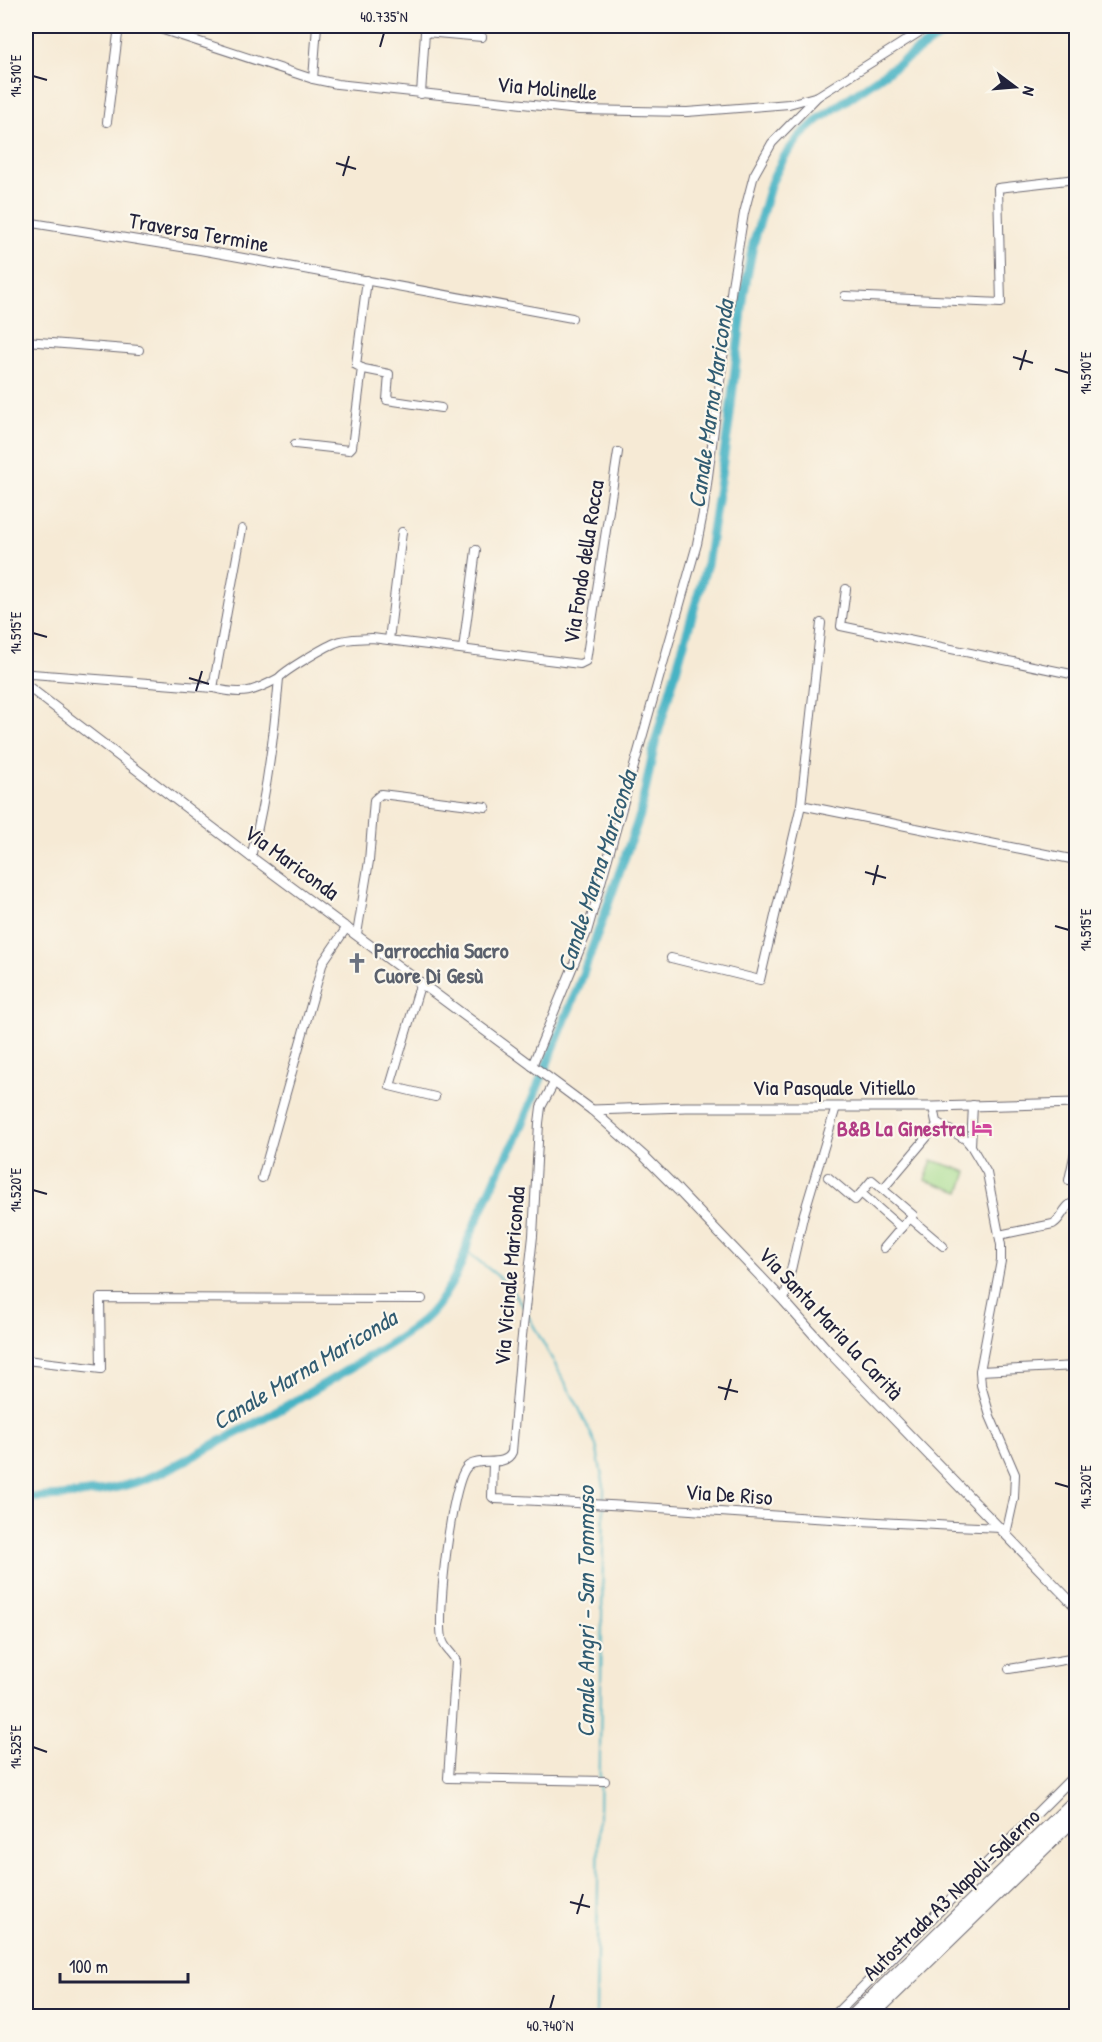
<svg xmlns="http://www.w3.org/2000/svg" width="1102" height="2042" viewBox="0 0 1102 2042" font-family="'Patrick Hand',sans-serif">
  <rect width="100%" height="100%" fill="#fbf7ec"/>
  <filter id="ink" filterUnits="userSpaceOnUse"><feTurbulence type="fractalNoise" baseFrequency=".0167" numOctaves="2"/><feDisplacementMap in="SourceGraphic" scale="12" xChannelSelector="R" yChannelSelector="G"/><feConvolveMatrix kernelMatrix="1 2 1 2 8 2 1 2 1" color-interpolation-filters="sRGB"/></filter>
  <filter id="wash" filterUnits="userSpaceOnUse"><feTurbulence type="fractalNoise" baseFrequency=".008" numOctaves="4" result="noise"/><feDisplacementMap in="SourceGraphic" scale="24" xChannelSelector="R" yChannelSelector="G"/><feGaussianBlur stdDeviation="1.35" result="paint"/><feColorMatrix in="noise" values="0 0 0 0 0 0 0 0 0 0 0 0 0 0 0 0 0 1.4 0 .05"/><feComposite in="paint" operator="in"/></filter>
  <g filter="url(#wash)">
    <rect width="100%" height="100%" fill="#f6ead5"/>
    <path fill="#a6dc8e" stroke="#647f64" stroke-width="1.5" d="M932,1160L967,1172L960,1192L925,1180Z"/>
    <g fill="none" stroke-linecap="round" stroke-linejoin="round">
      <g stroke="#47b3c4" stroke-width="2">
        <path d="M466,1251L508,1284L523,1307"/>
        <path d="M527,1314L577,1404L596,1445L604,1487L596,2016"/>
      </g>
      <path stroke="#47b3c4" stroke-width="9" d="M26,1498C62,1497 98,1494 133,1483C163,1474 191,1457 219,1442C269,1417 317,1389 365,1359C384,1347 405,1336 422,1321C442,1304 464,1266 468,1240L502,1164L515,1142L579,985L640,815L655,743L707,564L729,423L744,293L753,245L771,183L784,157L800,136L819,119L930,42L959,26"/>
    </g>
  </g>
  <g filter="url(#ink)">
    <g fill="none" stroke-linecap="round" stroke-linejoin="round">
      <g stroke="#6c6871" stroke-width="10">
        <g id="minor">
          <path d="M151,26L313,79L337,84L579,110L687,112L789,104L818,96L929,26"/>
          <path d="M313,79L317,26"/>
          <path d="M421,94L425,32L482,37"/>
          <path d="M107,122L119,26"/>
          <path d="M26,222L200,250L572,318"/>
          <path d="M367,280L356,365L364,369L389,374L387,400L441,408"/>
          <path d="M845,296L1001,303L998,188L1076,179"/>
          <path d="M26,341L139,350"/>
          <path d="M295,444L349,450L352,447L362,368"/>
          <path d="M846,589L841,626L1076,675"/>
          <path d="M389,640L402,532"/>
          <path d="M463,649L476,550"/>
          <path d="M26,675L32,674L213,688L242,529"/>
          <path d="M213,688C243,696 253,692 279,678"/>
          <path d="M801,805L1076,860"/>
          <path d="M251,857C266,799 274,738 279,678C284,671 325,647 335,643C346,638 360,639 372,638L580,664L586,661L618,452"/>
          <path d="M357,934L369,861L374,800L381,794L486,807"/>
          <path d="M671,958L760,980L801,805L821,623"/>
          <path d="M421,982L390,1086L435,1097"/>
          <path d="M532,1066L587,932L697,544L704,508L732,286L744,213L754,175L772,143L818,96"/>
          <path d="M554,1083L541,1107L539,1123L533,1236L521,1345L512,1452C505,1469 478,1456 467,1467C451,1483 437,1614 442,1638C443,1648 452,1652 456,1661L448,1778L605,1781"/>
          <path d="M933,1107L936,1122L965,1139L971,1146L987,1173L1001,1245V1261L980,1371L981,1385L990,1416L1015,1474L1014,1498L1006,1534"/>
          <path d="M971,1146L973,1105"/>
          <path d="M828,1177L855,1200L861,1193"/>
          <path d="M262,1178L323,962L347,927"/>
          <path d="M872,1180L913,1215L901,1228L861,1193Z"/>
          <path d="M1069,1180L1076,1147"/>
          <path d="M883,1189L938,1124"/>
          <path d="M910,1218L943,1246"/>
          <path d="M999,1235L1053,1224C1063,1218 1064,1204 1076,1202"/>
          <path d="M884,1248L901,1228"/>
          <path d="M784,1301L803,1217L836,1107"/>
          <path d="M26,1360L101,1369L100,1298L422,1299"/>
          <path d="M980,1371L1076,1366"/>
          <path d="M1073,1420H1076"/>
          <path d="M493,1462L492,1497L495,1499C664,1506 832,1522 1001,1528"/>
          <path d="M1009,1669L1076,1658"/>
        </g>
      </g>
      <g stroke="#6c6871" stroke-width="11">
        <g id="tertiary">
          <path d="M26,685L251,857L592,1110L645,1157L678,1190L784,1301L831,1354L1076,1607"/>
          <path d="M592,1110L686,1107H933L1076,1103"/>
          <path d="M834,2016L1076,1774"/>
        </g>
      </g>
      <g stroke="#6c6871" stroke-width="16">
        <g id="motorway">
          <path d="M854,2016L1076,1801"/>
          <path d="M870,2016L1076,1816"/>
        </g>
      </g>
      <use href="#minor" stroke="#fff" stroke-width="8"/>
      <use href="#tertiary" stroke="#fff" stroke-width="9"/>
      <use href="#motorway" stroke="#fff" stroke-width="14"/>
    </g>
  </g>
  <path fill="none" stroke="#22223b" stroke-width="2" d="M380,47L384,33M33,76L47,80M336,163L356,169M343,176L349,156M1013,357L1033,363M1055,369L1069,373M1020,370L1026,350M33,633L47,637M189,678L209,684M196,691L202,671M865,872L886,878M873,885L878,865M1055,926L1069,930M33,1190L47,1194M718,1387L738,1392M725,1400L731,1379M1055,1483L1069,1487M33,1747L47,1752M570,1902L590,1907M577,1914L583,1894M550,2009L554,1995"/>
  <defs>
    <g id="church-bare" transform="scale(1.62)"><path d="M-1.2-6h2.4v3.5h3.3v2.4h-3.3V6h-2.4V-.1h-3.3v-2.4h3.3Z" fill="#6b7280" stroke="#fbf7ec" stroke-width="2.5" paint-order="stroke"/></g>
    <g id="hotel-bare" transform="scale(1.62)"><path d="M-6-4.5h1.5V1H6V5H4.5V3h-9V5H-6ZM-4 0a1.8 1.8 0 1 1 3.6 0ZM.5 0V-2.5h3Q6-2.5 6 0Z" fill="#d1479c" stroke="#fbf7ec" stroke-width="2.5" paint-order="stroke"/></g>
  </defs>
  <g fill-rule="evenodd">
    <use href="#church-bare" x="357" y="963"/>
    <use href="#hotel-bare" x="982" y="1128"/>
  </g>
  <g text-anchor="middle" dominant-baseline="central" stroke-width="4.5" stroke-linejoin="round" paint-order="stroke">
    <g font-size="22" fill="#22223b" stroke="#fbf7ec">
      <text transform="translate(547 88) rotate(5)">Via Molinelle</text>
      <text transform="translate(199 232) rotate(10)">Traversa Termine</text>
      <text transform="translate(583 562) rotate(-81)">Via Fondo della Rocca</text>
      <text transform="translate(292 862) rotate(36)">Via Mariconda</text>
      <text x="834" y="1087">Via Pasquale Vitiello</text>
      <text transform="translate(509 1276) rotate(-85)">Via Vicinale Mariconda</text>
      <text transform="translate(831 1323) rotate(47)">Via Santa Maria la Carità</text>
      <text transform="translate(729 1494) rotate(4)">Via De Riso</text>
      <text transform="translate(951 1894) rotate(-44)">Autostrada A3 Napoli-Salerno</text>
    </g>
    <g font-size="22" font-weight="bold" fill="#5b616d" stroke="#fbf7ec" text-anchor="start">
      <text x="374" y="950">Parrocchia Sacro<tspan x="374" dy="25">Cuore Di Gesù</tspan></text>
    </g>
    <g font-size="22" font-weight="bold" fill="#b23c85" stroke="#fbf7ec" text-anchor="end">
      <text x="965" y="1128">B&amp;B La Ginestra</text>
    </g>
    <g font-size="24" font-style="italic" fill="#315c72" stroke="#fbf7ec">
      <text transform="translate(710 404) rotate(-82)">Canale Marna Mariconda</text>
      <text transform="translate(596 871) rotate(-72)">Canale Marna Mariconda</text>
      <text transform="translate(304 1369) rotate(-31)">Canale Marna Mariconda</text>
      <text transform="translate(585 1612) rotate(-90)">Canale Angri - San Tommaso</text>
    </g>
  </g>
  <rect width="1102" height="2042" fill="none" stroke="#fbf7ec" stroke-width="66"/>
  <g transform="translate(1015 87) rotate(106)" stroke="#fbf7ec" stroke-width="4.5" paint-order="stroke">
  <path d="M0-4.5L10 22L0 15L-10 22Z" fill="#22223b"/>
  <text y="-9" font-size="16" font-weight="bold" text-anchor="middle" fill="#22223b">N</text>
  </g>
  <path d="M60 1973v9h128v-9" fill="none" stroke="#22223b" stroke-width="3"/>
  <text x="69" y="1973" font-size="18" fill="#22223b" stroke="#fbf7ec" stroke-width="4.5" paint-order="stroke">100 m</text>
  <rect x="33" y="33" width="1036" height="1976" fill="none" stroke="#22223b" stroke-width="2"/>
  <g font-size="15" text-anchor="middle" fill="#22223b">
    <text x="384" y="22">40.735°N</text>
    <text transform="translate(16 76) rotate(-90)" y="5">14.510°E</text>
    <text transform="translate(1086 373) rotate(-90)" y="5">14.510°E</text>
    <text transform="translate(16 633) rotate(-90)" y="5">14.515°E</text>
    <text transform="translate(1086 930) rotate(-90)" y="5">14.515°E</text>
    <text transform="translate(16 1190) rotate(-90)" y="5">14.520°E</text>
    <text transform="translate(1086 1487) rotate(-90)" y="5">14.520°E</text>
    <text transform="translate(16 1747) rotate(-90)" y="5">14.525°E</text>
    <text x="550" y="2031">40.740°N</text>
  </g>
</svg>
